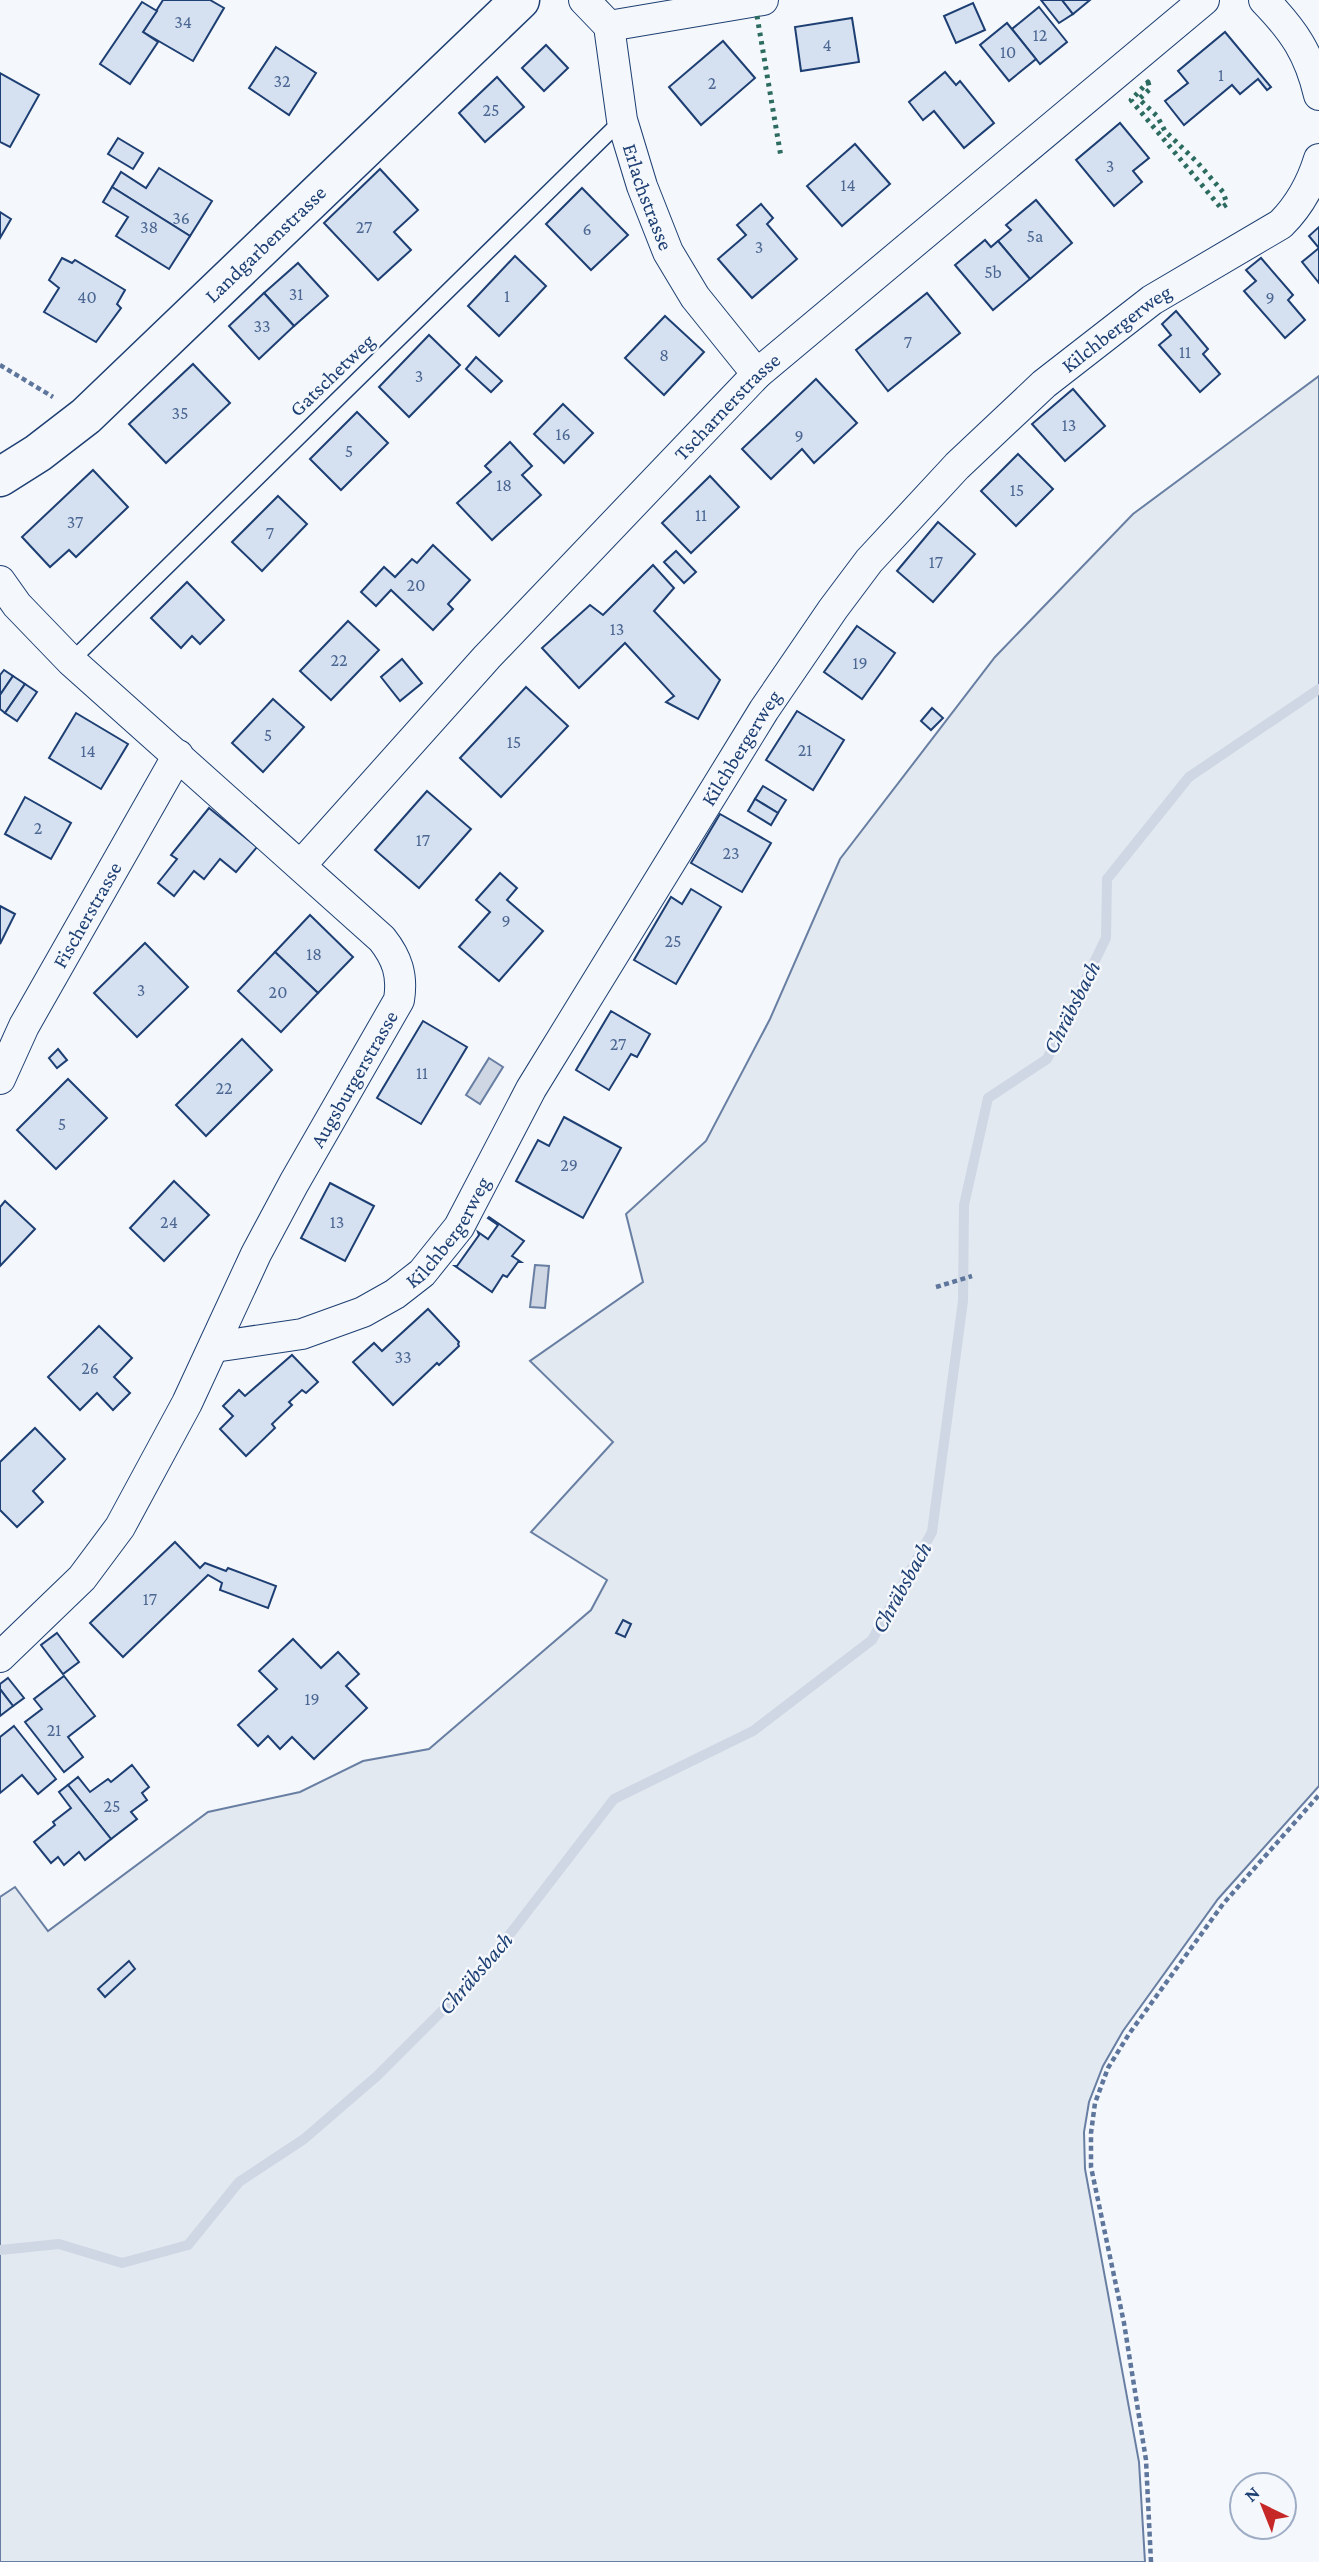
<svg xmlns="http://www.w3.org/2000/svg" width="1319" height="2562" viewBox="0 0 1319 2562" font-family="'Crimson Pro',serif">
  <rect width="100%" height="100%" fill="#f4f7fb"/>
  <path fill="#e3e9f0" stroke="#687fa3" stroke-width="2" d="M1319,376V1786L1218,1899L1123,2031L1103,2066L1089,2102L1084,2132L1085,2169L1139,2462L1145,2562H0V1897L15,1887L48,1931L208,1812L300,1792L363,1761L429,1749L591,1610L607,1580L531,1532L613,1442L530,1361L643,1282L626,1214L706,1141L770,1019L840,859L995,657L1133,514Z"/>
  <g fill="#cfd7e4" stroke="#687fa3" stroke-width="2">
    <path d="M489,1058L503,1067L480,1104L466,1095Z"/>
    <path d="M535,1265L549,1266L545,1308L530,1307Z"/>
  </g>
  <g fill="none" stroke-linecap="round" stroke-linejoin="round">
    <path stroke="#cfd7e4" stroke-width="10" d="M0,2250L59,2244L122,2263L188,2245L239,2182L304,2139L377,2076L480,1973L614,1799L753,1731L872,1640L932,1532L963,1301L964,1205L988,1098L1047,1059L1106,938L1107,879L1189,777L1319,689"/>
  </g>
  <g fill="#d5e0f0" stroke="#1d3f73" stroke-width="2">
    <path d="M163,0H210L224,8L193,61L143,32Z"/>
    <path d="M1041,0H1062L1073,14L1059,23Z"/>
    <path d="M1062,0H1090L1073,14Z"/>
    <path d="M142,2L157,11L143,32L158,42L130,84L100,64Z"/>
    <path d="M973,3L985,30L956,43L944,16Z"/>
    <path d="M1039,7L1067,42L1040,64L1012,29Z"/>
    <path d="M852,18L859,62L801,71L795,27Z"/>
    <path d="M1007,23L1036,59L1009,81L980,45Z"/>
    <path d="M1225,32L1271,87L1267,90L1258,79L1240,94L1232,85L1184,125L1165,101L1188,83L1178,71Z"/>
    <path d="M723,41L755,78L701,125L669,87Z"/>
    <path d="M546,45L568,68L544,91L522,68Z"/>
    <path d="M276,47L316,73L289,115L249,88Z"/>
    <path d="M945,72L956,85L960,81L994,123L964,148L934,111L923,120L909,102Z"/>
    <path d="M0,73L39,95L10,147L0,142Z"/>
    <path d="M497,77L524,107L485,142L459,113Z"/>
    <path d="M1120,123L1149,158L1133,171L1142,182L1114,206L1076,160Z"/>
    <path d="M118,138L143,153L133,169L108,154Z"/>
    <path d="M855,144L890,184L842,226L807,186Z"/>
    <path d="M159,168L212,201L190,236L112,187L121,172L146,188Z"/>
    <path d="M380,169L418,210L394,232L411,250L378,280L324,223Z"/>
    <path d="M112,187L190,236L169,269L116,236L128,217L103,202Z"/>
    <path d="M582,188L628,235L591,270L546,224Z"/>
    <path d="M1036,200L1072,243L1030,279L998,241L1011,230L1006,225Z"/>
    <path d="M761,204L773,218L767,224L797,259L752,298L718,259L746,235L737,225Z"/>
    <path d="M0,212L11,219L0,238Z"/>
    <path d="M1319,227V283L1302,262L1319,248L1309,236Z"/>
    <path d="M985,240L991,247L998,241L1030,279L993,310L955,265Z"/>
    <path d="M515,256L546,286L499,336L468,306Z"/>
    <path d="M62,258L72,263L75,260L125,290L117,304L121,308L96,342L44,312L59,288L49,280Z"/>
    <path d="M1261,258L1293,295L1288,300L1305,320L1285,338L1244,291L1256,281L1246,270Z"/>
    <path d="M298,263L328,296L294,326L264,293Z"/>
    <path d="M264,293L294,326L259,359L229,326Z"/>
    <path d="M927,293L960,333L888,391L856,350Z"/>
    <path d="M1176,311L1208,349L1203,354L1220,374L1200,392L1159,345L1171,335L1162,324Z"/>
    <path d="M665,316L704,352L664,395L625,358Z"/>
    <path d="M429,335L460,365L409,417L379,387Z"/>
    <path d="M476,357L502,381L491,392L466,369Z"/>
    <path d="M193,364L230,403L166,463L129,424Z"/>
    <path d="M816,379L857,423L814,463L802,449L771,479L742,449Z"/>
    <path d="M1073,389L1105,426L1065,461L1032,424Z"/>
    <path d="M563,404L593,433L564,463L534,434Z"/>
    <path d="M357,412L388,443L341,490L310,459Z"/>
    <path d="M510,442L532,466L522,475L541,495L492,540L457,503L491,472L485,466Z"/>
    <path d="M1018,454L1053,489L1016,526L981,491Z"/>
    <path d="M93,470L128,507L76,557L69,550L50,567L22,537Z"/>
    <path d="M710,476L739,507L691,553L662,523Z"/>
    <path d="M278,496L307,524L262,571L232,542Z"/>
    <path d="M938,522L975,554L933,602L897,571Z"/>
    <path d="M433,545L470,580L448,604L453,609L433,630L391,590L376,606L361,592L384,567L395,577L412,559L417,563Z"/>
    <path d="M676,551L696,572L684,583L664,562Z"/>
    <path d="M653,565L674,588L654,611L720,680L698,719L666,702L674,696L625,643L579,688L542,648L590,605L603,615Z"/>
    <path d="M187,582L224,620L200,644L192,636L181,648L151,618Z"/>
    <path d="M348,621L379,650L331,700L300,671Z"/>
    <path d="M857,626L895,653L862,699L824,672Z"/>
    <path d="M402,659L422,683L400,701L381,677Z"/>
    <path d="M4,670L13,676L0,695V675Z"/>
    <path d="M13,676L25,684L5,713L0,709V695Z"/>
    <path d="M25,684L37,692L17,721L5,713Z"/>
    <path d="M526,687L568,726L501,797L460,758Z"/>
    <path d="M273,699L304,727L263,772L232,743Z"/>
    <path d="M932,708L943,718L931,730L921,721Z"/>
    <path d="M797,711L844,740L813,790L766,760Z"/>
    <path d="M76,713L128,744L101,789L49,758Z"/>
    <path d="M763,786L786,800L778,813L755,799Z"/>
    <path d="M427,791L471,829L419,888L375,850Z"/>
    <path d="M25,797L71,823L51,859L5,834Z"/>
    <path d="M755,799L778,813L771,825L748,811Z"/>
    <path d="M209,808L257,847L236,872L220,859L204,879L194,871L174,896L158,883L177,859L171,855Z"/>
    <path d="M720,814L771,843L742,892L691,863Z"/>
    <path d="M500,873L517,888L507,900L543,931L499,981L459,947L490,912L476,900Z"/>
    <path d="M691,889L721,907L676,984L634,960L671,897L682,904Z"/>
    <path d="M0,906L15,914L0,944Z"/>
    <path d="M310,915L353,957L318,993L275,952Z"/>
    <path d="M145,943L188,987L137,1037L94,993Z"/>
    <path d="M275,952L318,993L281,1032L238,991Z"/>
    <path d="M611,1011L650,1034L637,1057L631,1054L609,1090L576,1070Z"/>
    <path d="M423,1021L467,1047L421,1124L377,1098Z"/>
    <path d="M242,1039L272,1070L206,1136L176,1105Z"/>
    <path d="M58,1049L67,1060L57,1068L49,1058Z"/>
    <path d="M68,1079L107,1118L56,1169L17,1130Z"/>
    <path d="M564,1117L621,1148L583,1218L516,1181L538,1140L549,1146Z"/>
    <path d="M174,1181L209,1215L164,1261L130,1228Z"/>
    <path d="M330,1183L374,1206L345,1261L301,1238Z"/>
    <path d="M5,1201L35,1229L0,1266V1207Z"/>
    <path d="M489,1217L524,1241L512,1256L521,1262H518L507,1277L503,1275L492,1292L455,1266H457L479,1235L478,1232L488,1239L498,1225L488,1218Z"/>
    <path d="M428,1309L459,1342L458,1344L459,1346L439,1365L437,1363L393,1405L353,1362L374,1343L382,1351Z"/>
    <path d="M99,1326L132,1358L114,1377L130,1393L113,1410L97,1393L80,1410L48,1377Z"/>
    <path d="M292,1355L318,1382L306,1393L302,1390L289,1402L292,1405L272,1424L275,1428L246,1456L220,1429L233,1416L223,1406L239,1390L245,1396Z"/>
    <path d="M35,1428L65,1459L33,1491L43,1502L17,1527L0,1510V1462Z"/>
    <path d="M175,1542L200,1568L205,1563L226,1571L228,1568L276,1586L268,1608L220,1590L222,1583L208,1575L123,1657L90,1623Z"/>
    <path d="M623,1620L631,1624L625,1637L616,1633Z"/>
    <path d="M57,1633L79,1662L63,1674L41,1645Z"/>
    <path d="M293,1639L321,1668L338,1652L359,1674L346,1686L367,1708L314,1759L292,1737L280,1749L268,1736L258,1746L238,1725L277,1689L259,1671Z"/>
    <path d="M64,1676L95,1716L68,1737L83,1757L64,1772L25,1722L42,1709L34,1699Z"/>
    <path d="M8,1678L24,1698L13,1706L0,1689V1684Z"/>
    <path d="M0,1689L13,1706L0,1716Z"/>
    <path d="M14,1726L56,1779L38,1794L22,1775L0,1793V1737Z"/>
    <path d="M132,1765L149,1787L142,1793L147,1800L131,1812L137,1819L111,1839L68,1785L78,1777L90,1792L108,1779L111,1782Z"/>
    <path d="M68,1785L111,1839L85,1860L79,1852L64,1865L58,1857L51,1863L34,1842L55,1825L53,1822L71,1808L59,1792Z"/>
    <path d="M129,1961L135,1969L105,1997L98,1989Z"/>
  </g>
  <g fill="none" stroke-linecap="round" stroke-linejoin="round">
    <g stroke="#1d3f73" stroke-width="17">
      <path id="lane" d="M71,661L622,120"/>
    </g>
    <g stroke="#1d3f73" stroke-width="32">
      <g id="street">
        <path id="s1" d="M584,0L609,26L622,120L642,186L668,252L695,297L757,374"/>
        <path d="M1264,0C1294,31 1309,53 1319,95"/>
        <path d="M609,26L763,0"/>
        <path d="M0,581L17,605L71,661L382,939C397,958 403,975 399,1000L294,1183L256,1254L187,1403L120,1527L82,1578L0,1657"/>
        <path id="s2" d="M301,865L487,657L757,374L1204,0"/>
        <path id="s3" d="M0,1079L24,1026L178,755"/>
        <path id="s4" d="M214,1347L302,1334L363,1312L395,1294L422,1273L459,1227L531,1089L764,710L833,609L869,561L957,466L1044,384L1152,300L1281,224C1300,205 1311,185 1319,159"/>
      </g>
    </g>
    <g stroke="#1d3f73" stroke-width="41">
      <g id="secondary">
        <path id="s5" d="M0,477L38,453L86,416L520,0"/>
      </g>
    </g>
    <g stroke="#5e769c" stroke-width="4.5" stroke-dasharray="5 3.5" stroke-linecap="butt">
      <path d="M0,365L53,397"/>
      <path d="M936,1287L972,1276"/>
      <path d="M1151,2562L1146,2460L1124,2323L1091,2167V2133L1095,2103L1108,2068L1129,2034L1223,1904L1319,1795"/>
    </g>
    <use href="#lane" stroke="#f4f7fb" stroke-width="14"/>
    <use href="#street" stroke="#f4f7fb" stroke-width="30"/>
    <use href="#secondary" stroke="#f4f7fb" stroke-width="38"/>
    <g stroke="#2c6c60" stroke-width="5" stroke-dasharray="3.5 5" stroke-linecap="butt">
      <path d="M757,16L781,157"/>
      <path d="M1148,82L1150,89L1139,99L1157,116L1165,131L1197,162L1223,192L1227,204L1221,208L1131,100Z"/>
    </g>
  </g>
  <g text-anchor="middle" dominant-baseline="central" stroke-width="5" stroke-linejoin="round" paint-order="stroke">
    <g font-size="18" fill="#4b6792">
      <text x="183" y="22">34</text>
      <text x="1040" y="35">12</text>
      <text x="827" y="45">4</text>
      <text x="1008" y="52">10</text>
      <text x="1221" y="75">1</text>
      <text x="282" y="81">32</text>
      <text x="712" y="83">2</text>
      <text x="491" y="110">25</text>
      <text x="1110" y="166">3</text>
      <text x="848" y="185">14</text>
      <text x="181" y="218">36</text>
      <text x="149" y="227">38</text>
      <text x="364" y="227">27</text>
      <text x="587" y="229">6</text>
      <text x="1035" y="236">5a</text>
      <text x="759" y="247">3</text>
      <text x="993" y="272">5b</text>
      <text x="296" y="294">31</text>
      <text x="507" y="296">1</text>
      <text x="87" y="297">40</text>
      <text x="1270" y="298">9</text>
      <text x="262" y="326">33</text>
      <text x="908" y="342">7</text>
      <text x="1185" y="352">11</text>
      <text x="664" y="355">8</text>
      <text x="419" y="376">3</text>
      <text x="180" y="413">35</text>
      <text x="1069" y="425">13</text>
      <text x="563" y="434">16</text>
      <text x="799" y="436">9</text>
      <text x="349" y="451">5</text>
      <text x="504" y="485">18</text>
      <text x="1017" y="490">15</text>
      <text x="701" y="515">11</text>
      <text x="75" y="522">37</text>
      <text x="270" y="533">7</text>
      <text x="936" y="562">17</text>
      <text x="416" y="585">20</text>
      <text x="617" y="629">13</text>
      <text x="339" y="660">22</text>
      <text x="860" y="663">19</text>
      <text x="268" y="735">5</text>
      <text x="514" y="742">15</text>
      <text x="805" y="750">21</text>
      <text x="88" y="751">14</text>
      <text x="38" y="828">2</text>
      <text x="423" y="840">17</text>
      <text x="731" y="853">23</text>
      <text x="506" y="921">9</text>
      <text x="673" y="941">25</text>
      <text x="314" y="954">18</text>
      <text x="141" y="990">3</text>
      <text x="278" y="992">20</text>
      <text x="618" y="1044">27</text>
      <text x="422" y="1073">11</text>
      <text x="224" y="1088">22</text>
      <text x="62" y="1124">5</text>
      <text x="569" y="1165">29</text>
      <text x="169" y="1222">24</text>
      <text x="337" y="1222">13</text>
      <text x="403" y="1357">33</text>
      <text x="90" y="1368">26</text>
      <text x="150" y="1599">17</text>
      <text x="312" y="1699">19</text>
      <text x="54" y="1730">21</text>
      <text x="112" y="1806">25</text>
    </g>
    <g font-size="21" fill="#1d3f73" stroke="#f4f7fb">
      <text stroke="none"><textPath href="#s1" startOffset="212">Erlachstrasse</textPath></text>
      <text stroke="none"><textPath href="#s5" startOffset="354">Landgarbenstrasse</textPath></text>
      <text stroke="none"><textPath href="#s4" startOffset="1407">Kilchbergerweg</textPath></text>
      <text transform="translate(332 375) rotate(-44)">Gatschetweg</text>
      <text stroke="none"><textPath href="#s2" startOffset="626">Tscharnerstrasse</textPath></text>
      <text stroke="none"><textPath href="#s4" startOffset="840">Kilchbergerweg</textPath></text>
      <text stroke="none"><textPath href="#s3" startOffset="186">Fischerstrasse</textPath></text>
      <text transform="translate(354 1079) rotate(-60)">Augsburgerstrasse</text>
      <text stroke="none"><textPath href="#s4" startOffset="273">Kilchbergerweg</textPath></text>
    </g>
    <g font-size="23" font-style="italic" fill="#1d3f73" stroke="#f4f7fb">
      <text transform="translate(1071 1007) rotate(-63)">Chräbsbach</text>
      <text transform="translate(901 1587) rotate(-61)">Chräbsbach</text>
      <text transform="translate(475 1973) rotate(-49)">Chräbsbach</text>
    </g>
  </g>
  <g transform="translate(1263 2506) rotate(317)"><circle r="33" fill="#f4f7fb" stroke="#9eadc5" stroke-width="2"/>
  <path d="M0-5L12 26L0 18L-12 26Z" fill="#c62828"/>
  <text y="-10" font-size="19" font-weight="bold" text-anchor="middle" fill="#1d3f73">N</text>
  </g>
</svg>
